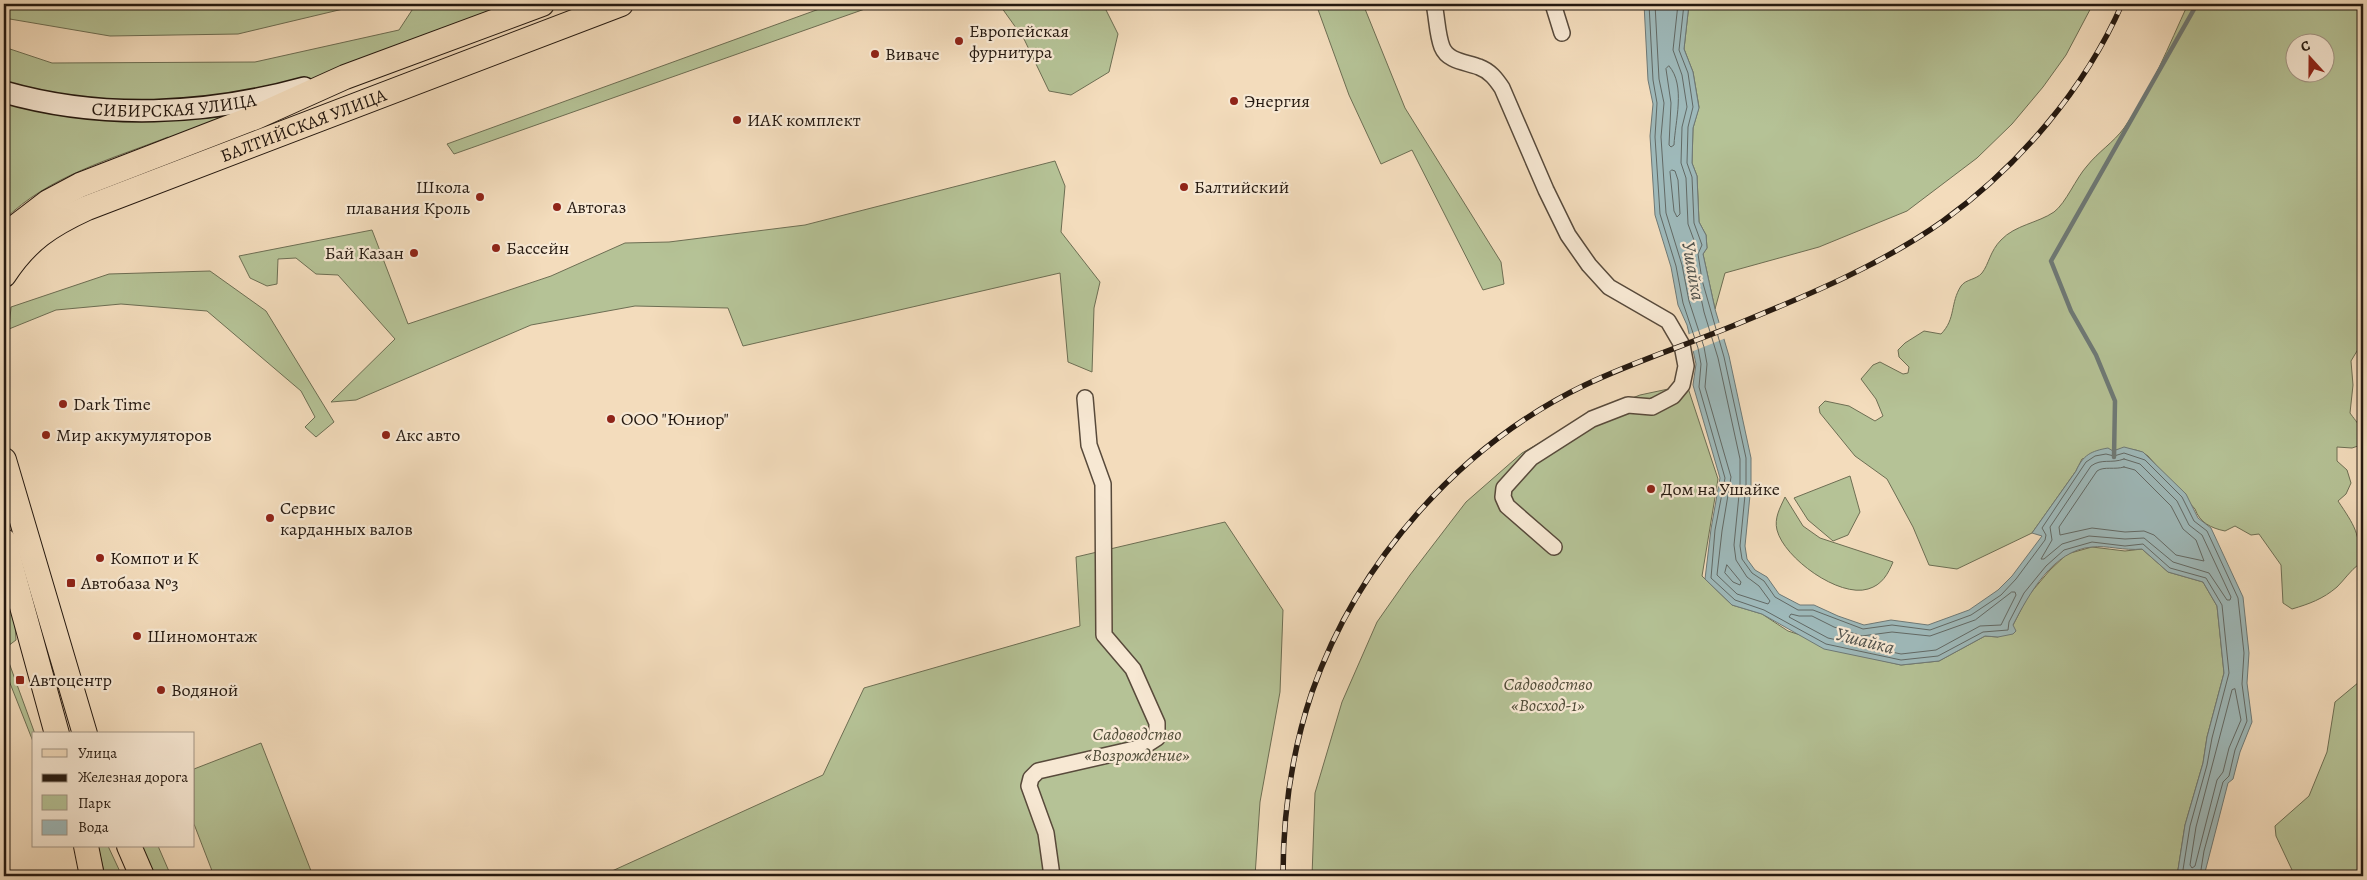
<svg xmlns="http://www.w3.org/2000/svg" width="2367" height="880" viewBox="0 0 2367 880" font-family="Alegreya,serif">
  <rect width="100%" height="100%" fill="#f3dcbc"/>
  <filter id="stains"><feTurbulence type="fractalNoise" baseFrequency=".004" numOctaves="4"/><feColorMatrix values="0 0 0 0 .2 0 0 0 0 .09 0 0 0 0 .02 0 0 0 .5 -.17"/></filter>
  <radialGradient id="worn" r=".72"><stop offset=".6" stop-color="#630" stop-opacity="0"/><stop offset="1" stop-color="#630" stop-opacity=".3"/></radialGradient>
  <g fill="#b5c296" stroke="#6d6e53" fill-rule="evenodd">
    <path d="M4,4H338L343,9L238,34L110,36L4,18Z"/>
    <path d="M416,4H522L356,68L257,97L170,108L4,87V47L52,63L255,62L399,30Z"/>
    <path d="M833,4H879L454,154L447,144Z"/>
    <path d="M999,4H1103L1118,34L1109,72L1071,95L1049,91L1024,39Z"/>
    <path d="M1316,4H1363L1405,108L1501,262L1504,284L1483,290L1412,150L1381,164L1349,95Z"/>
    <path d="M1689,4H2093L2066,55L2043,87L2012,124L1977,158L1907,211L1819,247L1725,273L1715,309L1703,254L1707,248L1706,235L1699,222L1697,176L1692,163L1693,128L1699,107L1693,72L1684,49Z"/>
    <path d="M2188,4H2363V347L2360,346L2351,361L2353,385L2350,413C2357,423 2367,432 2361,445L2352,448L2337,447V461L2347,470L2351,483L2346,494L2338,501C2354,525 2361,534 2359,564C2350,571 2345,579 2337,587C2323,599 2309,604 2292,609L2283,603L2281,565L2259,534L2251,535L2235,526L2225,531C2211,528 2200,523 2195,509L2148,456C2129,441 2103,454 2082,459L2076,471L2032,533L1957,569L1929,565L1913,527L1887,479L1855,456L1820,413L1819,407L1825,401L1849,406L1875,421L1883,416L1876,399L1861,379L1873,365L1880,362L1903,374L1908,373L1909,367L1899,357L1898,350L1905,343L1924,331L1941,334C1956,319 1950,303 1961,286C1966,279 1976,280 1982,273C1989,264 1990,251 2001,240C2015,225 2038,223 2054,212C2066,203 2076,178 2087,166C2098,152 2114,142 2124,128C2151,91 2169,45 2188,4ZM2294,42H2324V72H2294Z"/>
    <path d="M4,101C21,105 39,111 56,114C119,124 182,122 245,114L169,144L168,137C112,159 48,176 4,220Z"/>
    <path d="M1055,161L1065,186L1061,232L1100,282L1094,308L1092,372L1068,362L1060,273L743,346L728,308L635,306L531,325L356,400L331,402L395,339L338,275L316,274L296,258L278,259L277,284L267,286L250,278L239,256L372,230L408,324L551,276L625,243L669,242L805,225Z"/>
    <path d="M210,271L266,311L334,422L316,437L305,427L315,417L301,391L207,311L121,304L56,310L9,329L11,307L109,274Z"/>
    <path d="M1687,385L1718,479L1702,576L1732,605L1762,614L1788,631L1867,657L1901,665L1939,661L1985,636L1998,637L2013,625L2028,596L2050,570L2067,554L2092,547L2125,551L2142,549L2168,572L2203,582L2217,606L2224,673L2207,737L2203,763L2185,825L2177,876H1312L1315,793L1342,702L1377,622L1410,575L1466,502L1522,453L1589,415L1640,395Z"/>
    <path d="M1850,476L1860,512L1848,535L1833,541L1808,520L1794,498Z"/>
    <path d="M1785,497L1803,526L1820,538L1893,562C1888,574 1882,585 1868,589C1839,598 1784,558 1777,530C1774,518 1780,508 1785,497Z"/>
    <path d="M1225,522L1283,610L1280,692L1260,802L1255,876H601L823,775L864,688L1080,626L1076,557Z"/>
    <path d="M4,561L13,593L16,640L4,649L35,734L34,744L4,668Z"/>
    <path d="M2363,665V876H2291L2292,870L2276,836L2275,826L2309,796L2327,752L2335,702L2359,682Z"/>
    <path d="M261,743L313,876H214L194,824V769Z"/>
    <path d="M98,846H108L122,876H105Z"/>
    <path d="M138,846H158L171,876H152Z"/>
  </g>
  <path fill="#9eb9ba" stroke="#6e7976" d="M1644,4H1689L1684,49L1693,72L1699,108L1693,128L1692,163L1697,176L1699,222L1706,235L1707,248L1703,254L1715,309L1729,356L1751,458V485L1745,546L1747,559L1755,570L1767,577L1779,594L1800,605H1814L1838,616L1864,625L1891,620L1928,625L1969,610L1998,590L2012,576L2042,536L2032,533L2076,471C2083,455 2091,451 2108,448L2113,451L2124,447L2143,452L2186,494L2198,518L2211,528L2243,597L2249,653L2247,683L2252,722L2240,752L2233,779L2228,783L2204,876H2177L2185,825L2203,763L2207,737L2224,673L2217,606L2203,582L2168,572L2142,549C2124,551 2107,545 2092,547C2053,550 2029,594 2013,625L2016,631L2013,634L1998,637L1985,636L1939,661L1901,665L1824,649L1762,614L1732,605L1705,579L1711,529L1720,478L1693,385L1696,364L1693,350L1687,325L1678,305L1671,267L1655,215L1650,136L1653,104L1648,80Z"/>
  <path fill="#f3dcbc" d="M1721,322L1726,338L1691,352L1687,335Z"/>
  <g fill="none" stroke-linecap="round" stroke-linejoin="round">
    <g stroke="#626965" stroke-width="1">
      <path d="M1649,4L1653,80L1657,103L1655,137L1660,214L1676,266L1683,303L1698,348L1701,364L1699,387L1725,478L1715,530L1711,578L1735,600L1764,610L1826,644L1901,660L1938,656L1983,632L2008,630L2009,622L2024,593L2046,566L2064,550L2092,542L2125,546L2143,544L2170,568L2206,578L2222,605L2229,673L2212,738L2207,765L2190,826L2182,876"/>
      <path d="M1655,4L1659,79L1664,103L1661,137L1666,213L1682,265L1689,301L1704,347L1707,364L1705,387L1731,477L1722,531L1717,575L1737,594L1768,604L1770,601L1759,586L1747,577L1736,560L1734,545L1740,485V459L1718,358L1704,312L1692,256L1695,243L1688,224L1686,178L1681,163L1682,127L1687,107L1682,75L1673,50L1678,4"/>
      <path d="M1684,4L1679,50L1688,73L1693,107L1688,127L1687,163L1692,177L1694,223L1702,245L1698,254L1702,280L1724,357L1746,458V485L1740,546L1742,559L1752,573L1764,581L1775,597L1798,610H1813L1863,629L1892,625L1930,630L1971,615L2001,595L2016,579L2045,540L2046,535L2042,528L2086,462L2095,456L2106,454L2114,456L2124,453L2145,460L2182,497L2194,521L2207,531L2238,598L2244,653L2242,684L2247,721L2235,750L2229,776L2223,782L2204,851L2200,876"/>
      <path d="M1669,66C1686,85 1675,122 1674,145L1671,147L1669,145L1671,103L1666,69Z"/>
      <path d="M1672,170L1675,171L1678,180L1680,214L1677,217L1674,211L1670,172Z"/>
      <path d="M2124,459L2140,464L2177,501L2189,525L2202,535L2231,597L2230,600H2227L2209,573L2173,562L2144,538L2125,539L2089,536L2062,544L2044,559H2041L2052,540L2050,527L2091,466C2102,458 2111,464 2124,459Z"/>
      <path d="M2124,467L2135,470L2171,506L2183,529L2196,540L2204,561L2176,555L2154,535L2144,531L2125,532L2092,528L2060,535L2059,527L2097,471C2104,466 2115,470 2124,467Z"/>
      <path d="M1727,565L1741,582L1740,585L1733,582L1725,573Z"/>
      <path d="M2012,592H2015L2016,595L2001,625L1980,626L1936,650L1901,654L1828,638L1789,617L1791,614L1799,616H1812L1834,627L1862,636L1892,632L1930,636L1975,620Z"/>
      <path d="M2235,689L2241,720L2229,748L2223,772L2217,780L2195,866L2192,868L2190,865L2196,827L2232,690Z"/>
    </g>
    <path stroke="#6e7976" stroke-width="4.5" d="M2114,457L2115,401L2096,355L2071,311L2051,261L2197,4"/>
    <g stroke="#584a3b" stroke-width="18">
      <g id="street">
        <path d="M1434,4C1437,17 1437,34 1442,47C1448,62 1467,62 1479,67C1490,71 1496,79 1502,88L1546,190L1568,235L1589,265L1609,287L1668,321L1682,345L1686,366L1682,385L1673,396L1652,407L1628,405L1592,419L1531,458L1504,488L1503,497L1507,506L1554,547"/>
        <path d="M1553,4L1562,33"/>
        <path d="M1052,876L1046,833L1029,786L1031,778L1038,771L1143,747L1157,738V723L1133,669L1104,635L1103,484L1089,445L1085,398"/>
      </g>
    </g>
    <g stroke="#251910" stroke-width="24">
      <g id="secondary">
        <path id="s1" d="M4,92C102,120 206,115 304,88"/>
      </g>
    </g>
    <g stroke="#251910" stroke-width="26">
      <g id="primary">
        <path d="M4,239L18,225L48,202L80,185L256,117L345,77L542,4"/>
        <path id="s2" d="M4,275C27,240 50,225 87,208L621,4"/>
        <path d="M4,460L85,734"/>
        <path d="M4,541L57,734"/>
        <path d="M86,846L92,876"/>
        <path d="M129,846L142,876"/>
      </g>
    </g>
    <use href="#street" stroke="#f7e8d3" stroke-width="15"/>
    <use href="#secondary" stroke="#f7e8d3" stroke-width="21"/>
    <use href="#primary" stroke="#f3dcbc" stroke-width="24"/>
    <g stroke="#251910" stroke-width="5.5">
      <path id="rail" d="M1283,876C1283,814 1292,751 1312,692C1358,561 1460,445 1585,385C1637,360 1693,343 1747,320C1813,293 1884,263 1943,221C2018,167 2085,89 2122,4"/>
    </g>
    <use href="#rail" stroke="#f7e8d3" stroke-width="4" stroke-dasharray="11" stroke-linecap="butt"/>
  </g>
  <g fill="#8f2418" stroke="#f7e8d3" stroke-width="2">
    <circle cx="959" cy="41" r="5"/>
    <circle cx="875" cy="54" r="5"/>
    <circle cx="1234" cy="101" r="5"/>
    <circle cx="737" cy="120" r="5"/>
    <circle cx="1184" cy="187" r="5"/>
    <circle cx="480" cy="197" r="5"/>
    <circle cx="557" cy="207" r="5"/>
    <circle cx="496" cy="248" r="5"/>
    <circle cx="414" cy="253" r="5"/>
    <circle cx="63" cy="404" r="5"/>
    <circle cx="611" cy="419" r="5"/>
    <circle cx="46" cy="435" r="5"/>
    <circle cx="386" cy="435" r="5"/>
    <circle cx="1651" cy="489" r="5"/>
    <circle cx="270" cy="518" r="5"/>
    <circle cx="100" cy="558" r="5"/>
    <rect x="66" y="578" width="10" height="10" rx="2.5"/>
    <circle cx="137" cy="636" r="5"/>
    <rect x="15" y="675" width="10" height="10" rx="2.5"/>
    <circle cx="161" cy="690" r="5"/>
  </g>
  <g text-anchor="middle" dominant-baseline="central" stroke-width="4.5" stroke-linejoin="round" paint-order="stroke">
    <g font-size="18" fill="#251910" stroke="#f7e8d3" text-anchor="start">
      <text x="969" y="31">Европейская<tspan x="969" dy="21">фурнитура</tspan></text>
      <text x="885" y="54">Виваче</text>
      <text x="1244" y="101">Энергия</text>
      <text x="747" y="120">ИАК комплект</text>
      <text x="470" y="187" text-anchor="end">Школа<tspan x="470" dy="21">плавания Кроль</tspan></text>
      <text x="1194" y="187">Балтийский</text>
      <text x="567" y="207">Автогаз</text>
      <text x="506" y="248">Бассейн</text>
      <text x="404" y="253" text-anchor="end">Бай Казан</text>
      <text x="73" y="404">Dark Time</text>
      <text x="621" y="419">ООО "Юниор"</text>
      <text x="56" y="435">Мир аккумуляторов</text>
      <text x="396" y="435">Акс авто</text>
      <text x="1661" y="489">Дом на Ушайке</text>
      <text x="280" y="508">Сервис<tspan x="280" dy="21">карданных валов</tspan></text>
      <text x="110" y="558">Компот и К</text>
      <text x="81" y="583">Автобаза №3</text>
      <text x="147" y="636">Шиномонтаж</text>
      <text x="30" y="680">Автоцентр</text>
      <text x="171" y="690">Водяной</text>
    </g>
    <g font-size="18" fill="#251910" stroke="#f7e8d3">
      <text stroke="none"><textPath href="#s1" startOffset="172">СИБИРСКАЯ УЛИЦА</textPath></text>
      <text stroke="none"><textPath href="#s2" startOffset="340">БАЛТИЙСКАЯ УЛИЦА</textPath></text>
    </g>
    <g font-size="18" font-style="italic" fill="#504c38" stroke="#f7e8d3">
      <text x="1548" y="684">Садоводство<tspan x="1548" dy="21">«Восход-1»</tspan></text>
      <text x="1137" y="734">Садоводство<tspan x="1137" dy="21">«Возрождение»</tspan></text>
    </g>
    <g font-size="19" font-style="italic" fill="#4f514c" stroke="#f7e8d3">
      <text transform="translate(1693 271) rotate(80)">Ушайка</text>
      <text transform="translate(1865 641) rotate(14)">Ушайка</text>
    </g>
  </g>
  <rect width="2367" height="880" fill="none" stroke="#f3dcbc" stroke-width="20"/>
  <rect x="5" y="5" width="2357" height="870" fill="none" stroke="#251910" stroke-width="2.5"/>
  <rect x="10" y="10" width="2347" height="860" fill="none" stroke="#251910"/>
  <rect x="32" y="732" width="162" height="115" fill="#f7e8d3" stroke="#a39585"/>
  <rect x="42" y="749" width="25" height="8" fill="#f3dcbc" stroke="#a39585"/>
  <text x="78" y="758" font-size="15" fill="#251910">Улица</text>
  <rect x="42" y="774" width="25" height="8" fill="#251910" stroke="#a39585"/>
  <text x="78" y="782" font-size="15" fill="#251910">Железная дорога</text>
  <rect x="42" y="795" width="25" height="15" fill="#b5c296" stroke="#a39585"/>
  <text x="78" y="808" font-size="15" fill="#251910">Парк</text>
  <rect x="42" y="820" width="25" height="15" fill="#9eb9ba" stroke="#a39585"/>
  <text x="78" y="832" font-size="15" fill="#251910">Вода</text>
  <g transform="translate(2310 58) rotate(339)"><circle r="24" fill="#f7e8d3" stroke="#a39585"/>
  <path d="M0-4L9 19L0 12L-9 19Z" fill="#8f2418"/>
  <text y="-8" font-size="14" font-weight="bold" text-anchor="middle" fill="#251910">С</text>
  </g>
  <rect width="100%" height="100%" filter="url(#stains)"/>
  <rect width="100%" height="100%" fill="url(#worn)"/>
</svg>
